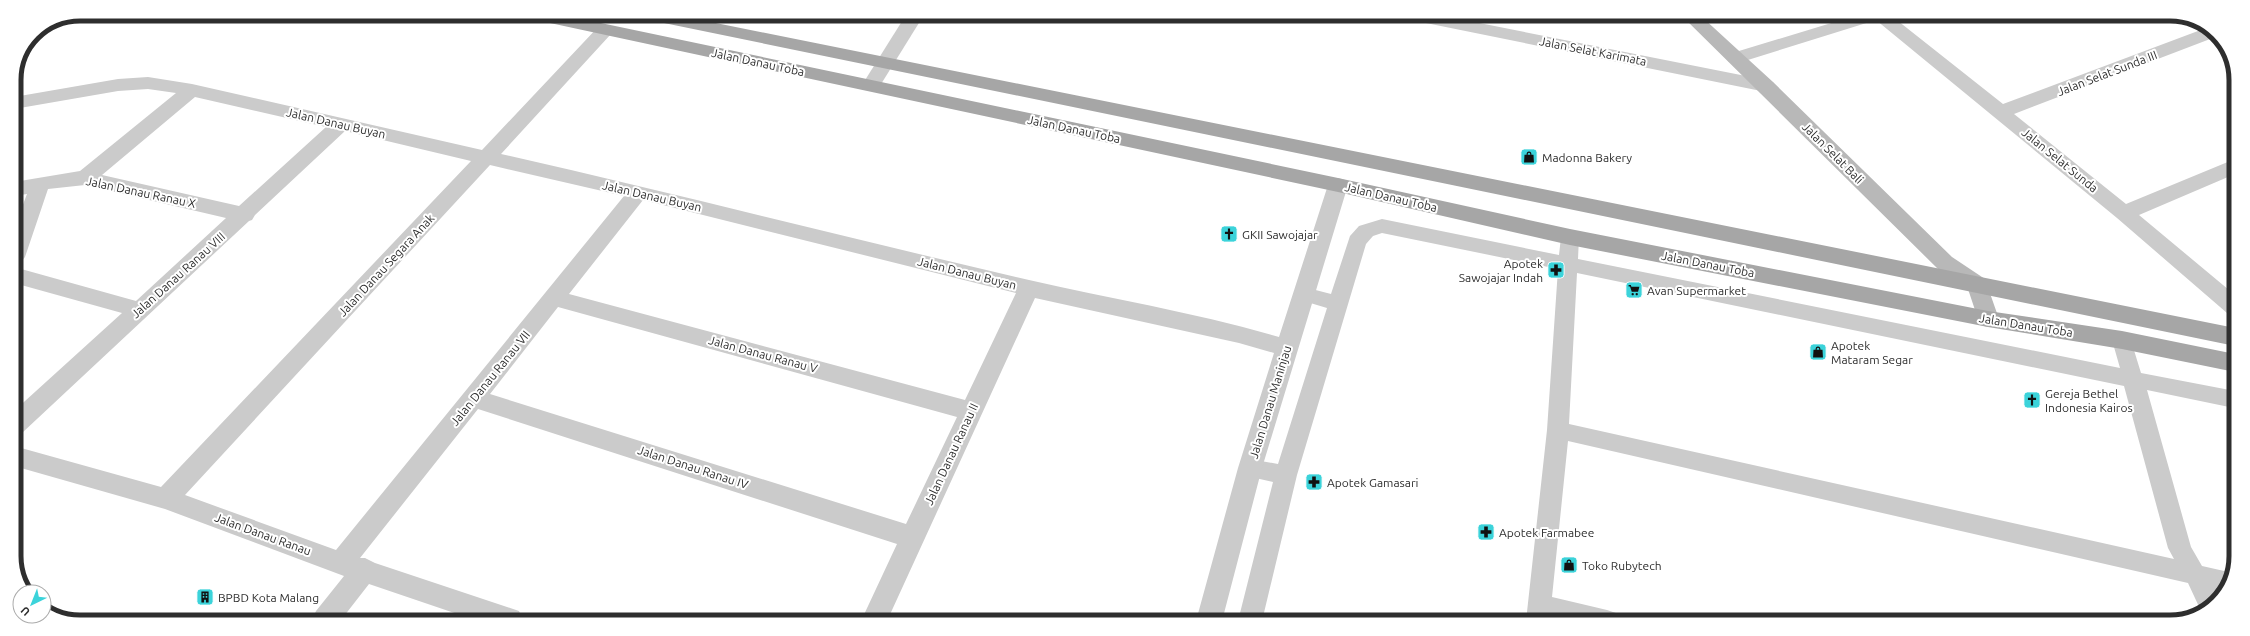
<svg xmlns="http://www.w3.org/2000/svg" width="2250" height="636" viewBox="0 0 2250 636" font-family="Ubuntu,sans-serif">
  <rect width="100%" height="100%" fill="#fff"/>
  <g fill="none" stroke-linecap="round" stroke-linejoin="round">
    <path fill="#cbcbcb" fill-rule="evenodd" d="M1382,219L1559,255L1561,237L1563,232L1570,230L1577,232L1579,237L1578,259L2120,368L2112,340L2115,334L2122,332L2129,334L2141,373L2235,391L2234,408L2147,390L2191,547L2202,566L2233,573L2221,591L2216,590L2219,595L2210,608L2201,611L2188,583L1568,441L1552,597L1607,610L1616,613L1619,621H1563L1550,618V621H1526L1547,430L1558,269L1382,233L1373,236L1366,244L1297,475L1262,621H1238L1273,482L1242,475L1239,468L1242,461L1250,459L1278,464L1327,308L1297,299L1294,294L1297,289L1304,287L1331,294L1350,236L1359,226ZM1577,273L2124,386L2168,548L2174,559L1569,424Z"/>
    <g fill="#cbcbcb" fill-rule="evenodd">
      <path d="M1412,17H1449L1766,80L1773,82L1775,86L1773,90L1766,92L1421,22L1415,21Z"/>
      <path d="M1851,17H1893L2003,104L2206,28L2218,36L2014,114L2126,204L2235,159V174L2139,215L2235,295V315L2227,313L2117,218L1876,20L1735,64L1729,62L1726,58L1729,54Z"/>
      <path d="M904,18H922L878,89L871,91L864,89L862,85Z"/>
      <path d="M605,25L611,26L614,30L611,34L501,154C677,194 852,239 1029,280C1112,299 1197,313 1279,337L1328,185L1331,180L1338,178L1345,180L1348,185L1262,468L1222,621H1196L1238,468L1274,353L1239,343L1035,298L887,621H861L897,544L478,409L360,558H365L375,563L519,611L523,620H475L369,584L341,620H312L316,611L344,576L165,509L14,466V446L161,487L471,161L345,131L255,215L252,220L249,221L22,433L14,436V411L122,313L14,283V267L136,301L226,218L85,185L48,189L25,257L21,262L14,265V228L27,194L14,196V182L80,171L176,93L148,89L118,91L14,109V97L118,79L148,77L192,84L482,150L599,26ZM195,97L326,127L239,206L102,175ZM490,165L624,196L336,550L185,495ZM643,200L1016,293L965,400L569,294ZM558,307L957,417L906,524L490,394Z"/>
    </g>
    <path fill="#b8b8b8" fill-rule="evenodd" d="M1683,17H1702L1773,82L1952,257L1985,279L1999,319L1996,325L1988,327L1980,325L1968,289L1938,269Z"/>
    <g fill="#a6a6a6" fill-rule="evenodd">
      <path d="M541,18H577L1338,178L1570,229L1988,311L2122,331L2235,354V372L2122,349L1988,327L1570,245L1338,192L550,23L544,22Z"/>
      <path d="M655,18H691L2235,328V346L664,23L658,22Z"/>
    </g>
  </g>
  <defs>
    <g id="shop-square" transform="scale(0.9)"><rect x="-9" y="-9" width="18" height="18" rx="4" fill="#3bd3da" stroke="#fff"/><path d="M-5-2.5h2.3a2.7 3.5 0 0 1 5.4 0H5L5.5 6h-11ZM-1.5-2.5h3a1.5 2.3 0 0 0-3 0Z" fill="#111"/></g>
    <g id="church-square" transform="scale(0.9)"><rect x="-9" y="-9" width="18" height="18" rx="4" fill="#3bd3da" stroke="#fff"/><path d="M-1.2-6h2.4v3.5h3.3v2.4h-3.3V6h-2.4V-.1h-3.3v-2.4h3.3Z" fill="#111"/></g>
    <g id="pharmacy-square" transform="scale(0.9)"><rect x="-9" y="-9" width="18" height="18" rx="4" fill="#3bd3da" stroke="#fff"/><path d="M-2-6h4v4h4v4h-4v4h-4v-4h-4v-4h4Z" fill="#111"/></g>
    <g id="supermarket-square" transform="scale(0.9)"><rect x="-9" y="-9" width="18" height="18" rx="4" fill="#3bd3da" stroke="#fff"/><path d="M-6-5.5h2.5l.6 2H6L4.5 2H-2.5L-4.4-4H-6ZM-1.5 3.2a1.3 1.3 0 1 0 .1 0ZM3 3.2a1.3 1.3 0 1 0 .1 0Z" fill="#111"/></g>
    <g id="building-square" transform="scale(0.9)"><rect x="-9" y="-9" width="18" height="18" rx="4" fill="#3bd3da" stroke="#fff"/><path d="M-4-6H4V6H1V3H-1V6H-4ZM-2.5-4.3h1.7v1.8h-1.7ZM.8-4.3h1.7v1.8H.8ZM-2.5-1h1.7V.8h-1.7ZM.8-1h1.7V.8H.8Z" fill="#111"/></g>
  </defs>
  <g fill-rule="evenodd">
    <use href="#shop-square" x="1529" y="157"/>
    <use href="#church-square" x="1229" y="234"/>
    <use href="#pharmacy-square" x="1556" y="270"/>
    <use href="#supermarket-square" x="1634" y="290"/>
    <use href="#shop-square" x="1818" y="352"/>
    <use href="#church-square" x="2032" y="400"/>
    <use href="#pharmacy-square" x="1314" y="482"/>
    <use href="#pharmacy-square" x="1486" y="532"/>
    <use href="#shop-square" x="1569" y="565"/>
    <use href="#building-square" x="205" y="597"/>
  </g>
  <g text-anchor="middle" dominant-baseline="central" stroke-width="4" stroke-linejoin="round" paint-order="stroke">
    <g font-size="12" fill="#2e2e2e" stroke="#fff">
      <text transform="translate(1593 51) rotate(11)">Jalan Selat Karimata</text>
      <text transform="translate(758 62) rotate(12)">Jalan Danau Toba</text>
      <text transform="translate(2107 73) rotate(-21)">Jalan Selat Sunda III</text>
      <text transform="translate(336 123) rotate(13)">Jalan Danau Buyan</text>
      <text transform="translate(1074 129) rotate(12)">Jalan Danau Toba</text>
      <text transform="translate(1833 153) rotate(45)">Jalan Selat Bali</text>
      <text transform="translate(2060 160) rotate(39)">Jalan Selat Sunda</text>
      <text transform="translate(141 192) rotate(12)">Jalan Danau Ranau X</text>
      <text transform="translate(652 196) rotate(13)">Jalan Danau Buyan</text>
      <text transform="translate(1391 197) rotate(13)">Jalan Danau Toba</text>
      <text transform="translate(1708 264) rotate(11)">Jalan Danau Toba</text>
      <text transform="translate(386 265) rotate(-47)">Jalan Danau Segara Anak</text>
      <text transform="translate(967 273) rotate(14)">Jalan Danau Buyan</text>
      <text transform="translate(178 275) rotate(-42)">Jalan Danau Ranau VIII</text>
      <text transform="translate(2026 325) rotate(9)">Jalan Danau Toba</text>
      <text transform="translate(763 354) rotate(15)">Jalan Danau Ranau V</text>
      <text transform="translate(490 378) rotate(-51)">Jalan Danau Ranau VII</text>
      <text transform="translate(1270 402) rotate(-73)">Jalan Danau Maninjau</text>
      <text transform="translate(951 454) rotate(-65)">Jalan Danau Ranau II</text>
      <text transform="translate(693 467) rotate(18)">Jalan Danau Ranau IV</text>
      <text transform="translate(263 534) rotate(20)">Jalan Danau Ranau</text>
    </g>
    <g font-size="12" fill="#2e2e2e" stroke="#fff" text-anchor="start">
      <text x="1542" y="157">Madonna Bakery</text>
      <text x="1242" y="234">GKII Sawojajar</text>
      <text x="1543" y="263" text-anchor="end">Apotek<tspan x="1543" dy="14">Sawojajar Indah</tspan></text>
      <text x="1647" y="290">Avan Supermarket</text>
      <text x="1831" y="345">Apotek<tspan x="1831" dy="14">Mataram Segar</tspan></text>
      <text x="2045" y="393">Gereja Bethel<tspan x="2045" dy="14">Indonesia Kairos</tspan></text>
      <text x="1327" y="482">Apotek Gamasari</text>
      <text x="1499" y="532">Apotek Farmabee</text>
      <text x="1582" y="565">Toko Rubytech</text>
      <text x="218" y="597">BPBD Kota Malang</text>
    </g>
  </g>
  <path d="M0 0H2250V636H0ZM80 21H2170A59 59 0 0 1 2229 80V556A59 59 0 0 1 2170 615H80A59 59 0 0 1 21 556V80A59 59 0 0 1 80 21Z" fill="#fff" fill-rule="evenodd"/>
  <path fill="none" stroke="#2e2e2e" stroke-width="5" d="M80 21H2170A59 59 0 0 1 2229 80V556A59 59 0 0 1 2170 615H80A59 59 0 0 1 21 556V80A59 59 0 0 1 80 21Z"/>
  <g transform="translate(32 604) rotate(223)"><circle r="19" fill="#ffffff" stroke="#ababab"/>
  <path d="M0-3L7 15L0 10L-7 15Z" fill="#3bd3da"/>
  <text y="-6" font-size="11" font-weight="bold" text-anchor="middle" fill="#2e2e2e">U</text>
  </g>
</svg>
